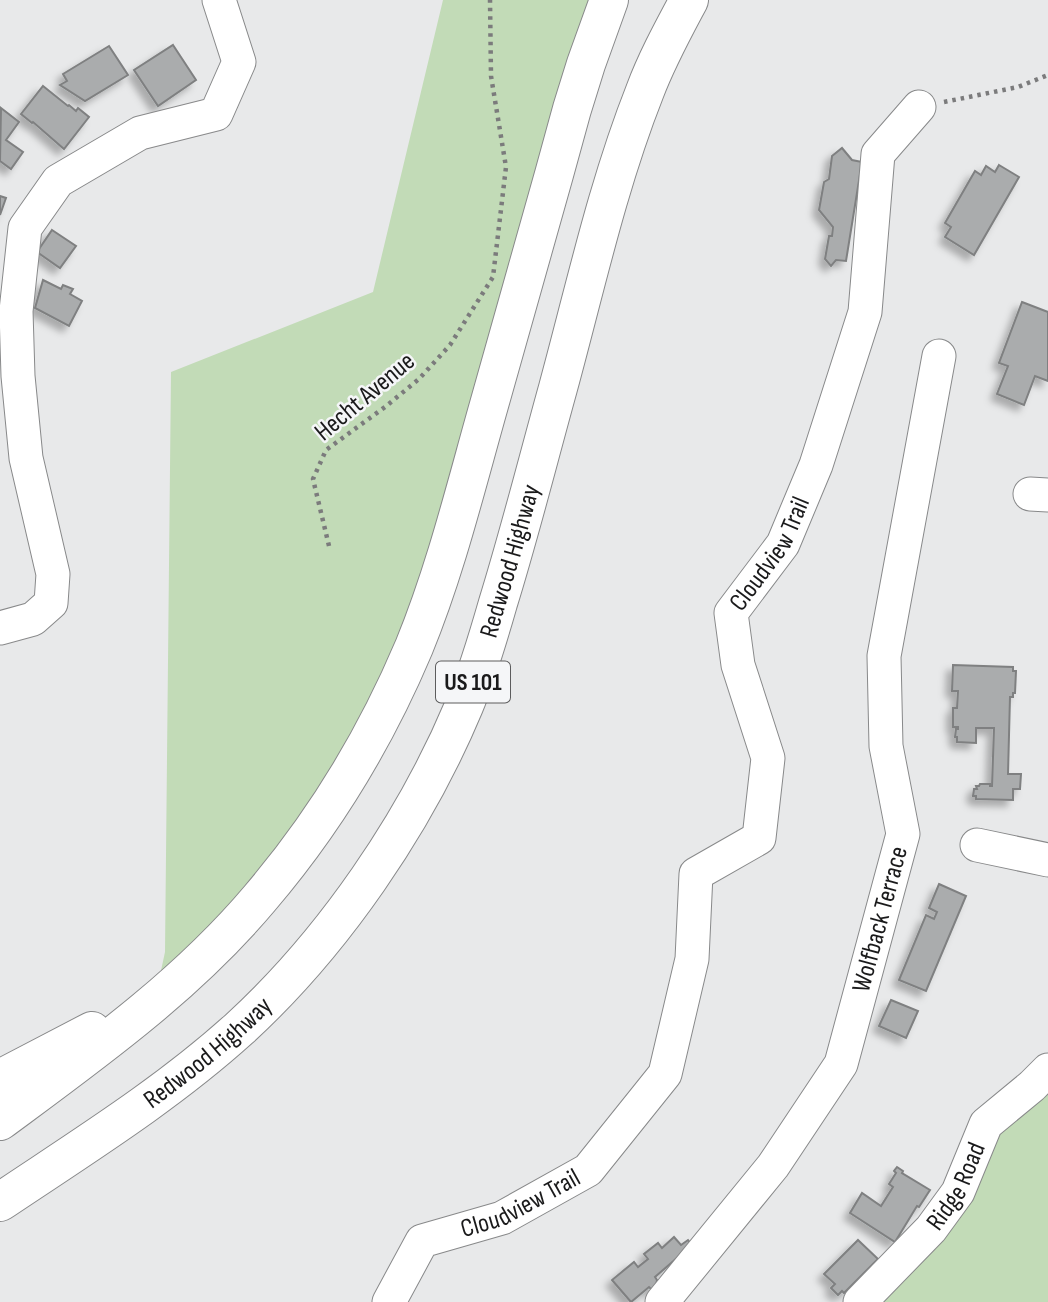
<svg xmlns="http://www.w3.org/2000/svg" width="1048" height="1302" viewBox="0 0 1048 1302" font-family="'Sofia Sans Condensed',sans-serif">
  <defs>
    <filter id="shadow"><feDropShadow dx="-6" dy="6" stdDeviation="3.5" flood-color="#0004"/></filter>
  </defs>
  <rect width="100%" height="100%" fill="#e8e9ea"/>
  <g fill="#c2dbb7">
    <path d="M443,0H609L371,736L154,1003L165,952L171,372L373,292Z"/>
    <path d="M1048,1070V1302H860L986,1124Z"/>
  </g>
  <g fill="#aaacad" stroke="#7f8081" stroke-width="2" filter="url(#shadow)">
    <path d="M173,45L196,80L158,106L134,70Z"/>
    <path d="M109,46L128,75L85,101L60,85L67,81L63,74Z"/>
    <path d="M43,86L68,106L69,105L76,111L78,108L89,117L64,149L33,122L32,123L21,114Z"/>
    <path d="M1,108L19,122L6,140L23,152L11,169L0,161Z"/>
    <path d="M842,148L852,160L862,162L846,261L836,260L831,266L825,259L829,236H832L833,227L819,210L824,182L829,179L832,156Z"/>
    <path d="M999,165L1019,177L974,255L945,237L951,227L945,223L975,171L981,175L986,166L995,172Z"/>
    <path d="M0,196L6,198L0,215Z"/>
    <path d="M52,230L76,246L60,268L37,252Z"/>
    <path d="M43,280L61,289L63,285L73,289L70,294L82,301L69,326L35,308Z"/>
    <path d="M1022,302L1048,312V381L1035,376L1024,405L997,394L1008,366L999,363Z"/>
    <path d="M953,665L1013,667V671H1016L1015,693H1013V697H1010L1008,774H1021L1020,789H1013V800L976,799V796H973L974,789H977L976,786H979L980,784H990V786H992L994,728H976V743L957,742V737H955L956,729H958V727H953V708H957L958,691H952Z"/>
    <path d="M939,884L966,896L926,991L899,980L926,915L934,919L937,912L929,908Z"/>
    <path d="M891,1000L918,1011L906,1038L879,1026Z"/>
    <path d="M897,1167L903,1171L902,1173L930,1190L919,1207L917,1206L895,1242L850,1213L862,1193L881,1206L893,1187L889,1184L896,1173L894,1171Z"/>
    <path d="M674,1237L681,1245L688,1240L692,1245L655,1277L657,1280L655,1293L649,1287L631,1302L612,1280L634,1262L638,1267L648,1259L644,1254L658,1243L662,1248Z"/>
    <path d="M858,1240L878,1259L844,1293L842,1291L838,1295L831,1288L835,1284L824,1274Z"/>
  </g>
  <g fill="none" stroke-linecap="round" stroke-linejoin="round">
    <g stroke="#88898a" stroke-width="35">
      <g id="minor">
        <path d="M1030,494L1048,495"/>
        <path d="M0,628L33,619L51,603L53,574L26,458L18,376L16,311L25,228L58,181L140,133L216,114L239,62L219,0"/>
        <path d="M977,845L1048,860"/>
        <path id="s1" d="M389,1302L422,1241L502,1218L588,1170L665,1074L692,959L696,874L759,838L768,758L738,665L731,613L783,544L816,465L865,312L878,154L919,107"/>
        <path id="s2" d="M662,1302L773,1166L841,1064L903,834L886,746L884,656L939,356"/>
        <path id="s3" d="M860,1302L931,1229L958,1192L986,1124L1032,1086L1048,1070"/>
      </g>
    </g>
    <g stroke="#88898a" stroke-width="40">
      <g id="highway">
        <path d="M0,1079L92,1031"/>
        <path d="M0,1121C92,1053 186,986 260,898C324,823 376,737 414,647C446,569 466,486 489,405C517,307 545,208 572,109L586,64L609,0"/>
        <path id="s4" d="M0,1202C82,1147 166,1095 239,1029C333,943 415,823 464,706C478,672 488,638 498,603C520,532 538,460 558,388C585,289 607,187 645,91C657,59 673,30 689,0"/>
      </g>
    </g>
    <g stroke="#7b7b7c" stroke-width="4.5" stroke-dasharray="3.5 5" stroke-linecap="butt">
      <path d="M944,102L1018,87L1048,75"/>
      <path d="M329,546L313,479L326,450L385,407L419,379L450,345L493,277L506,167L491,76L490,0"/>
    </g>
    <use href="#minor" stroke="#fff" stroke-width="33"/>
    <use href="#highway" stroke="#fff" stroke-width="38"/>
  </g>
  <g text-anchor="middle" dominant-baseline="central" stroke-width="5" stroke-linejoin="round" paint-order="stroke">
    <rect fill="#f5f6f8" stroke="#5c5c5d" stroke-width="2" x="436" y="661.5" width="74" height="41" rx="5"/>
    <g font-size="24" font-weight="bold" fill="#1a1a1b">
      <text x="473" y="682">US 101</text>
    </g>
    <g font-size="26" fill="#1a1a1b" stroke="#f5f6f8">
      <text transform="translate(365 397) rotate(-40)">Hecht Avenue</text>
      <text stroke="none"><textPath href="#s1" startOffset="952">Cloudview Trail</textPath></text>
      <text stroke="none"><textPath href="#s4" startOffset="844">Redwood Highway</textPath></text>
      <text stroke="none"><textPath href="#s2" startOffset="448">Wolfback Terrace</textPath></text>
      <text stroke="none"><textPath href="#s4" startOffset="256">Redwood Highway</textPath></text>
      <text stroke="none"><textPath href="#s3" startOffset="152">Ridge Road</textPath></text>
      <text stroke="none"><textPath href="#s1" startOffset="175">Cloudview Trail</textPath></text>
    </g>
  </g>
</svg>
